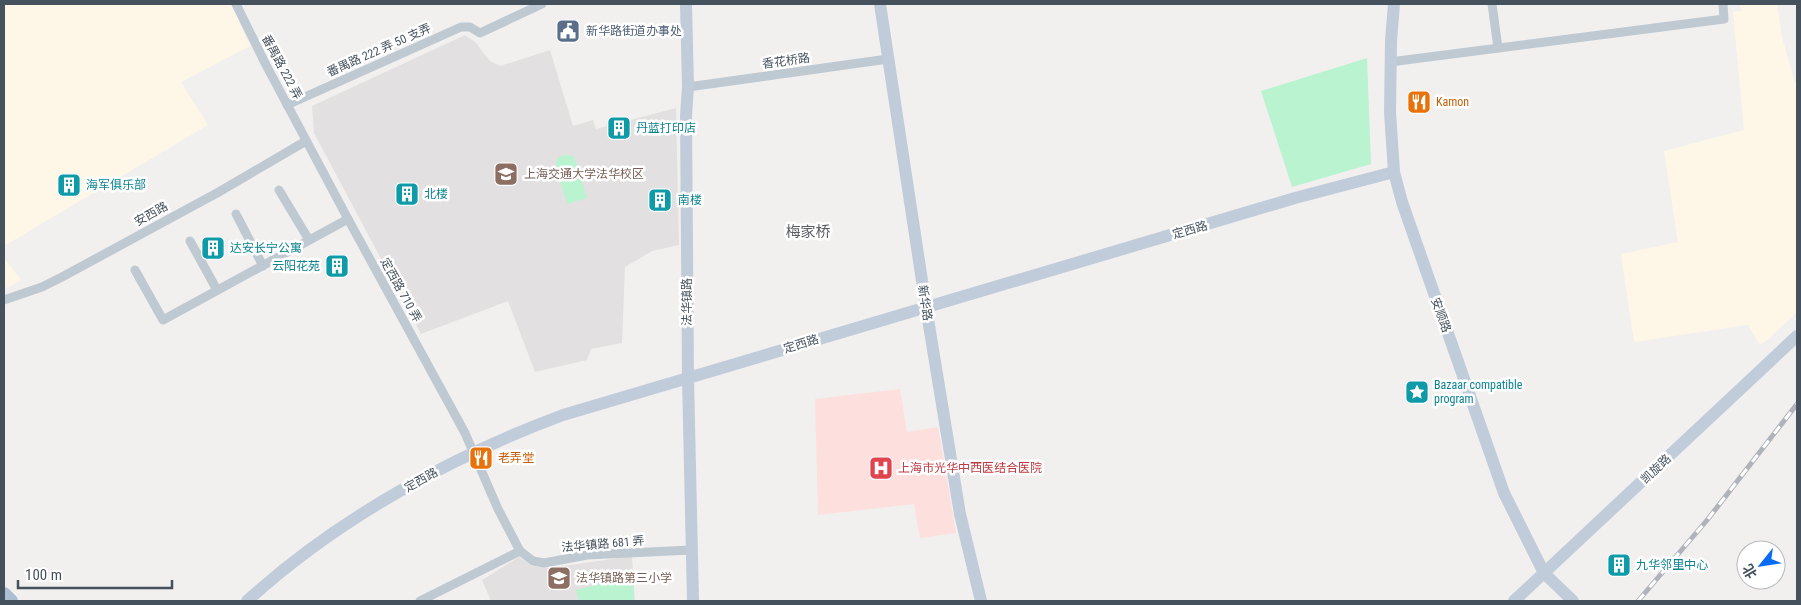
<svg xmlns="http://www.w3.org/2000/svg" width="1801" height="605" viewBox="0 0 1801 605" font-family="'Roboto Condensed','Noto Sans SC',sans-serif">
  <rect width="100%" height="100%" fill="#f2efef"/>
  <g fill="#fef7e7">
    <path d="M4,4H231L250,46L181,82L208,125L4,246Z"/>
    <path d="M1740,4H1777L1782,37L1794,80L1797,85V312L1771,337L1760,345L1748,325L1634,342L1621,254L1678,242L1664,151L1744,130L1733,12L1741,11Z"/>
    <path d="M4,258L21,280L4,289Z"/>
  </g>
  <g fill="#e3e0e1">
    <path d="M465,35L475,42L490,61L500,66L550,50L573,126L593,120L596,129L676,108L679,245L652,251L625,267L622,343L591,349L587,360L535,372L508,301L421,334L314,133L312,106Z"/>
    <path d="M632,556L635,601H491L482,580L519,557L532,566L550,568Z"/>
  </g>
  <path fill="#fde0dd" d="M900,389L907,432L938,427L956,533L920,538L914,504L818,515L815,399Z"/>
  <g fill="#b9f3d0">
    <path d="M1367,58L1371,164L1292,187L1261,91Z"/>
    <path d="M563,155L574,156L587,198L567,204L556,168L557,159Z"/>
    <path d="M633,576L634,601H579L576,590Z"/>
  </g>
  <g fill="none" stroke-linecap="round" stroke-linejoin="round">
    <g stroke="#bec9d2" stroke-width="9">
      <path d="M236,4L266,65L348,219L465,433L498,509L520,551L533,561L544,563L587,555L691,550"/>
      <path d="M1492,4L1498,48"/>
      <path d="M1390,62L1724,19L1723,4"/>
      <path d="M688,87L888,59"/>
      <path d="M287,105L461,27H470L480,33L542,4"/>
      <path d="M279,190L309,240"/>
      <path d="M236,214L263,266"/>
      <path d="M190,241L217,290"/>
      <path d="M135,270L163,320L348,219"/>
      <path d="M4,300L42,287L62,277L217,193L306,141"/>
      <path d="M420,601L520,551"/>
    </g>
    <g stroke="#c0ccda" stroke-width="12">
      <path d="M686,4L688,87L686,116L688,378L693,601"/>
      <path d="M880,4L926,307L960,514L981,601"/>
      <path d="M1394,4L1391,41L1390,112L1394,172L1402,202L1504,493L1544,573L1573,601"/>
      <path d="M247,601C337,519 450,457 563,415L1295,198L1394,172"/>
      <path d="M1514,601L1797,336"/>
    </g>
    <path stroke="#acbed1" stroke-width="14" d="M4,594L11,601"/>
    <g stroke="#b0b4ba" stroke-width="5">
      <path id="rail" d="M1638,601L1708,519L1797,404"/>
    </g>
    <use href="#rail" stroke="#fff" stroke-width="3" stroke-dasharray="9" stroke-linecap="butt"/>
  </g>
  <defs>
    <g id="civic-square" transform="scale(1.25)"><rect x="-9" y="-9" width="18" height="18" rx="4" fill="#5c6f8a" stroke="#fff"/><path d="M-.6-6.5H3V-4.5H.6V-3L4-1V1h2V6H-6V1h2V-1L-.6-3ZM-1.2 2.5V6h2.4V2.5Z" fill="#fff"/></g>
    <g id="restaurant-square" transform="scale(1.25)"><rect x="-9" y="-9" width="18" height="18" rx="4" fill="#e8710a" stroke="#fff"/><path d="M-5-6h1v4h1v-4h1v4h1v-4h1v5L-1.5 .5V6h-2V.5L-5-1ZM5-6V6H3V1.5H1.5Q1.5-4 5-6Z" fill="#fff"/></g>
    <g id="building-square" transform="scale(1.25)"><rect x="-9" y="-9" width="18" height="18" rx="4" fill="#0f9aa8" stroke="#fff"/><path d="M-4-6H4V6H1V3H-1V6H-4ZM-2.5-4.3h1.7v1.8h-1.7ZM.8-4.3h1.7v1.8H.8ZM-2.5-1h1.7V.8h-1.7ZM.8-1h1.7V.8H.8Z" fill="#fff"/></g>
    <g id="university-square" transform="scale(1.25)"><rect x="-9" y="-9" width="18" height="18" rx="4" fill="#8d6e63" stroke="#fff"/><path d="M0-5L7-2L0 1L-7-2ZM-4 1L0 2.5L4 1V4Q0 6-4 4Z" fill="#fff"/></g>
    <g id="sight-square" transform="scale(1.25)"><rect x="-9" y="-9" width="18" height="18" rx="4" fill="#0f9aa8" stroke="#fff"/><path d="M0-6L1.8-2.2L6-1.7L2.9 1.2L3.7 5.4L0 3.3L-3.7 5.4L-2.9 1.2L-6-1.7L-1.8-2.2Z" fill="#fff"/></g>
    <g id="hospital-square" transform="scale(1.25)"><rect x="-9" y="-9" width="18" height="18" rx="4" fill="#e0444e" stroke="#fff"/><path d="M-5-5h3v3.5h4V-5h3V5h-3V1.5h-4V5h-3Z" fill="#fff"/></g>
    <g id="school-square" transform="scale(1.25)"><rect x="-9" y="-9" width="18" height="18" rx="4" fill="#8d6e63" stroke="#fff"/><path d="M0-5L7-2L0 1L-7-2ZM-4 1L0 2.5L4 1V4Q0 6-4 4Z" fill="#fff"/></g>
  </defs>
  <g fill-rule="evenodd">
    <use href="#civic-square" x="568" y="31"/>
    <use href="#restaurant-square" x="1419" y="102"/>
    <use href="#building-square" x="619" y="128"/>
    <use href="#university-square" x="506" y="174"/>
    <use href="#building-square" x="69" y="185"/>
    <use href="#building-square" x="407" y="194"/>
    <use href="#building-square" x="660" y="200"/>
    <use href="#building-square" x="213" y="248"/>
    <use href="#building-square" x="337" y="266"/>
    <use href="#sight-square" x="1417" y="392"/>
    <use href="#restaurant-square" x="481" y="458"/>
    <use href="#hospital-square" x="881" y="468"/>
    <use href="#building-square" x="1619" y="565"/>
    <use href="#school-square" x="559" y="578"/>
  </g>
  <g text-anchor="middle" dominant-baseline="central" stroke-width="5" stroke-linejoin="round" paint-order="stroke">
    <g font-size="12" fill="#4e5e75" stroke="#fff" text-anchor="start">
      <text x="586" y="31">新华路街道办事处</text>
    </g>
    <g font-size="12" fill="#45525e" stroke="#fff">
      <text transform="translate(379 50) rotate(-24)">番禺路 222 弄 50 支弄</text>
      <text transform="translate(786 61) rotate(-8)">香花桥路</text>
      <text transform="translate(282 67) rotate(62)">番禺路 222 弄</text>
      <text transform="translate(151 214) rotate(-29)">安西路</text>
      <text transform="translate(1190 230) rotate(-16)">定西路</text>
      <text transform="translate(401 290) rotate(61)">定西路 710 弄</text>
      <text transform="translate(687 302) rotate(-90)">法华镇路</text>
      <text transform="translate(925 303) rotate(81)">新华路</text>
      <text transform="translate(1441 315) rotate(70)">安顺路</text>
      <text transform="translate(801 344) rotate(-17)">定西路</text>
      <text transform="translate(1656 469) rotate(-43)">凯旋路</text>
      <text transform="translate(421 480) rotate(-29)">定西路</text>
      <text transform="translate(603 544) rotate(-5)">法华镇路 681 弄</text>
    </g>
    <g font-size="12" fill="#c56008" stroke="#fff" text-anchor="start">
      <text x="1436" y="102">Kamon</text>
      <text x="498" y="458">老弄堂</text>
    </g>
    <g font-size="12" fill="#0d838f" stroke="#fff" text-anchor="start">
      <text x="636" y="128">丹蓝打印店</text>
      <text x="86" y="185">海军俱乐部</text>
      <text x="424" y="194">北楼</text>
      <text x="678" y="200">南楼</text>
      <text x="230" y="248">达安长宁公寓</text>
      <text x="320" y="266" text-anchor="end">云阳花苑</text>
      <text x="1434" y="385">Bazaar compatible<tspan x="1434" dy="14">program</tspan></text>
      <text x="1636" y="565">九华邻里中心</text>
    </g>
    <g font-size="12" fill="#785e54" stroke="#fff" text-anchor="start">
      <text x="524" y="174">上海交通大学法华校区</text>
      <text x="576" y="578">法华镇路第三小学</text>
    </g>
    <g font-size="12" fill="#be3a42" stroke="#fff" text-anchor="start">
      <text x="898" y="468">上海市光华中西医结合医院</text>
    </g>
    <g font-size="15" fill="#5b5f65" stroke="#fff">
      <text x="808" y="232">梅家桥</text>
    </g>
  </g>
  <rect width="1801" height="605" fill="none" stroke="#45525e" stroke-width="10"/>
  <g transform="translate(1761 565) rotate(240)"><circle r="24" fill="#ffffff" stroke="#b5babf"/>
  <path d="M0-4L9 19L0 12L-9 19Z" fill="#076cf3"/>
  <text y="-8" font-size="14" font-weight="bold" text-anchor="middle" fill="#45525e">北</text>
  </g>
  <path d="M18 580v8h154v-8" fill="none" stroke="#45525e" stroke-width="2.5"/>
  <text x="25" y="580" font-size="15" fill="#45525e" stroke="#ffffff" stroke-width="4" paint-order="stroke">100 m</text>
</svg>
